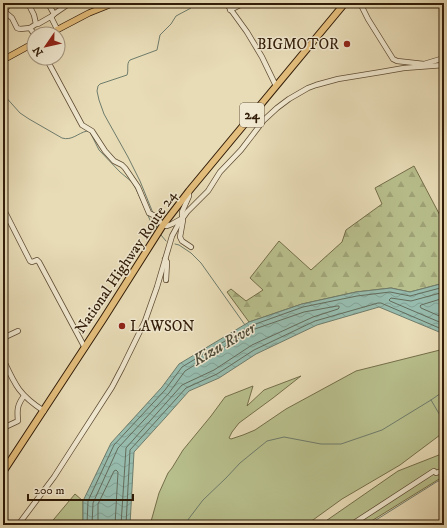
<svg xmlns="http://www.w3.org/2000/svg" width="447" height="528" viewBox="0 0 447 528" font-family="'IM FELL DW Pica',serif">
  <defs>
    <pattern id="forest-firs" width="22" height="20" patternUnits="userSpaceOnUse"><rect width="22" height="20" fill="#b8c08d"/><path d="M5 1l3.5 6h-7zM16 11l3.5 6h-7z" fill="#9fa478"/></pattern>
    <pattern id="water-waves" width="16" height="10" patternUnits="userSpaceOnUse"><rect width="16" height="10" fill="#97bcae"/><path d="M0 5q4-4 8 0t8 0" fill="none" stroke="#83a194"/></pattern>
  </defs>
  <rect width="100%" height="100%" fill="#e8dcb7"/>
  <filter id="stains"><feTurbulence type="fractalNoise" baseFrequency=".005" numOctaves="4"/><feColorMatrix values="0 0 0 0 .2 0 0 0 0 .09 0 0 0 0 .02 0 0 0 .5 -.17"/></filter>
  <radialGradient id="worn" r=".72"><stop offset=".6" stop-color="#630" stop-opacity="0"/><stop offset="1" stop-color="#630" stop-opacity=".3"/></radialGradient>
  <g fill="#b8c08d" stroke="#746e4a">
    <path d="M444,349V432L400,465L342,499L306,525H150L159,493L168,473L172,468L183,450L211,416L225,397L253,386L247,406L264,390L301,376L273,398L239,423L232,432L229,438L231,439L243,435L255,430L286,409L356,371Z"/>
    <path d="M444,453V476L365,525H320L398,471Z"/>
    <path d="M75,494L83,501V525H49Z"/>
  </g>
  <path fill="url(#forest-firs)" stroke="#746e4a" d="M414,166L444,223V283L410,292L391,288L356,292L302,304L249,322L227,292L231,289L246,301L263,290L250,278L279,241L311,270L342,242L346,230L382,204L375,188Z"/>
  <path fill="url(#water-waves)" stroke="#6e7c6c" d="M444,283V334L379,307L317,325L256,354L219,378L189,391L165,418L134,452L130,525H83V501L111,443L162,387L179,364L249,322L302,304L356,292L391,288L410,292Z"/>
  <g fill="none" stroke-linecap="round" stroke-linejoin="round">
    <g stroke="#646c5b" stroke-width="1">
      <path d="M444,292L411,301L391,298L389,300L390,301L444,324"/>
      <path d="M444,298L421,305L420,306L421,308L444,318"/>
      <path d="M87,525L88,501L114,445L165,390L182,367L250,326L303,307L357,296L390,292L410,296L444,287"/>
      <path d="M92,525L93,503L118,448L169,393L185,371L252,330L304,312L337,306H339V308L338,309L313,317L252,345L214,370L182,385L126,448L121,525"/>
      <path d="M98,525V504L114,471L116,470L118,472L115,525"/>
      <path d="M126,525L130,450L186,388L217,374L254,350L315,321L378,303H381L444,330"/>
    </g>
    <g stroke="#6e7c6c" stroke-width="1">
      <path d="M3,94L20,113L29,119L62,138C72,141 78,133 87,131L90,132L99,150L120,172L132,182L136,189L155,231L157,232"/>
      <path d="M153,213L140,181L128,157L109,123L104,114L99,100L97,91L98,86L100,84L127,75C129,70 126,64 130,60L157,50L160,35L171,24L176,16L191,8L193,3"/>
      <path d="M154,218L157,228"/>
      <path d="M161,235L166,241"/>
      <path d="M175,244L179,245L191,253L201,263L245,325"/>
      <path d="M431,400L444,422"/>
      <path d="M184,525L203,500L226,478L240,463L267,441L284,437L321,444H341L382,430L431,400L444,391"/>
      <path d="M368,525L438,481H444"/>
    </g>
    <g stroke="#5f4c34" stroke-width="6">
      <g id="minor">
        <path d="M28,3L34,15L36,24L30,28L34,34"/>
        <path d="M50,3L49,5L54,14L51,17L57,29"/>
        <path d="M226,3L247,32L262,57L276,86"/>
        <path d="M360,3L368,19L393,59L397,61L424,64L444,58"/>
        <path d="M230,10L244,3"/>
        <path d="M3,12H5L12,18L17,28L20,29L30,28"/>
        <path d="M54,14L70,3"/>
        <path d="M3,19L5,10L10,3"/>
        <path d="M36,24H38L52,16"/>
        <path d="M46,58L82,125L92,131L105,151L114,161L122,165L125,168L138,187L149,213L155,216L163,225L167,226L172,224L181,219"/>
        <path d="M189,191V196L182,212V215L183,220L180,237L182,241L191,247"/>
        <path d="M3,208L30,261L32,262L37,260L39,262L85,348"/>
        <path d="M165,259L167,262L166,280"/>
        <path d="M3,338L18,331"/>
        <path d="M3,359C15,385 19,395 44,411"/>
        <path d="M3,428L18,421C17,410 17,405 24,396"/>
        <path d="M18,525L54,477L72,449L112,387L122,368L145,321L157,287L172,236L178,225L187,212L208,191L220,172L241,150L264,120L277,108L289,99L308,88L316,85L338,79L381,72L404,68L444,65"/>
        <path d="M351,525L434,471L436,473L444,470"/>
      </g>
    </g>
    <g stroke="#311c08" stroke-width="7">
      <g id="major">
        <path d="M49,34L89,13L114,3"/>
        <path d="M3,60L34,43"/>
      </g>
    </g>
    <g stroke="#311c08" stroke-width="8">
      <path id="highway" d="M3,472L104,318L163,225L189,191L345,3"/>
    </g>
    <use href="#minor" stroke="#f0e8d0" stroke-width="4.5"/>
    <use href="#major" stroke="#e4be7c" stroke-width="5.5"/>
    <use href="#highway" stroke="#e4be7c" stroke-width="6"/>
  </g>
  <g fill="#8f2418" stroke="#f0e8d0" stroke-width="1.5">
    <circle cx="347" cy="44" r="4"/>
    <circle cx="122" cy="326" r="4"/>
  </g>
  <g text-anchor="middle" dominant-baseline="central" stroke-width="3" stroke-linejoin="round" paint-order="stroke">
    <rect fill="#f0e8d0" stroke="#6a5944" stroke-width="1" x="240" y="103" width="24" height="24" rx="3"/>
    <g font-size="14" font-weight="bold" fill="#311c08">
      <text x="252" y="115">24</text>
    </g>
    <g font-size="15" fill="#311c08" stroke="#f0e8d0" text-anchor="end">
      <text x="339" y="44">BIGMOTOR</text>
      <text x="130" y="326" text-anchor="start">LAWSON</text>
    </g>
    <g font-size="15" fill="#311c08" stroke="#f0e8d0">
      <text transform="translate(126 262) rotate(-56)">National Highway Route 24</text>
    </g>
    <g font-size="16" font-style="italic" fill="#504c3a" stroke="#f0e8d0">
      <text transform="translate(224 344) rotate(-30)">Kizu River</text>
    </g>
  </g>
  <rect width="447" height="528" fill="none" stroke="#e8dcb7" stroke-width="16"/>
  <rect x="4" y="4" width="439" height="520" fill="none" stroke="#311c08" stroke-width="2"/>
  <rect x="8" y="8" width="431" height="512" fill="none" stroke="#311c08"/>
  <g transform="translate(46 46) rotate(236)"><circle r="19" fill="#f0e8d0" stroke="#a49680"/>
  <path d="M0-3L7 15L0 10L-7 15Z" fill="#8f2418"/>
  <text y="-6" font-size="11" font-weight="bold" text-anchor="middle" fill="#311c08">N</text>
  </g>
  <path d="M28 494v6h105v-6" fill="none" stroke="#311c08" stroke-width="2"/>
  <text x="34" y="494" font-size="12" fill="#311c08" stroke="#f0e8d0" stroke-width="3" paint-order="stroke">200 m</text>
  <rect width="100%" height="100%" filter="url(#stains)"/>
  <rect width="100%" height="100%" fill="url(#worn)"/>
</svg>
